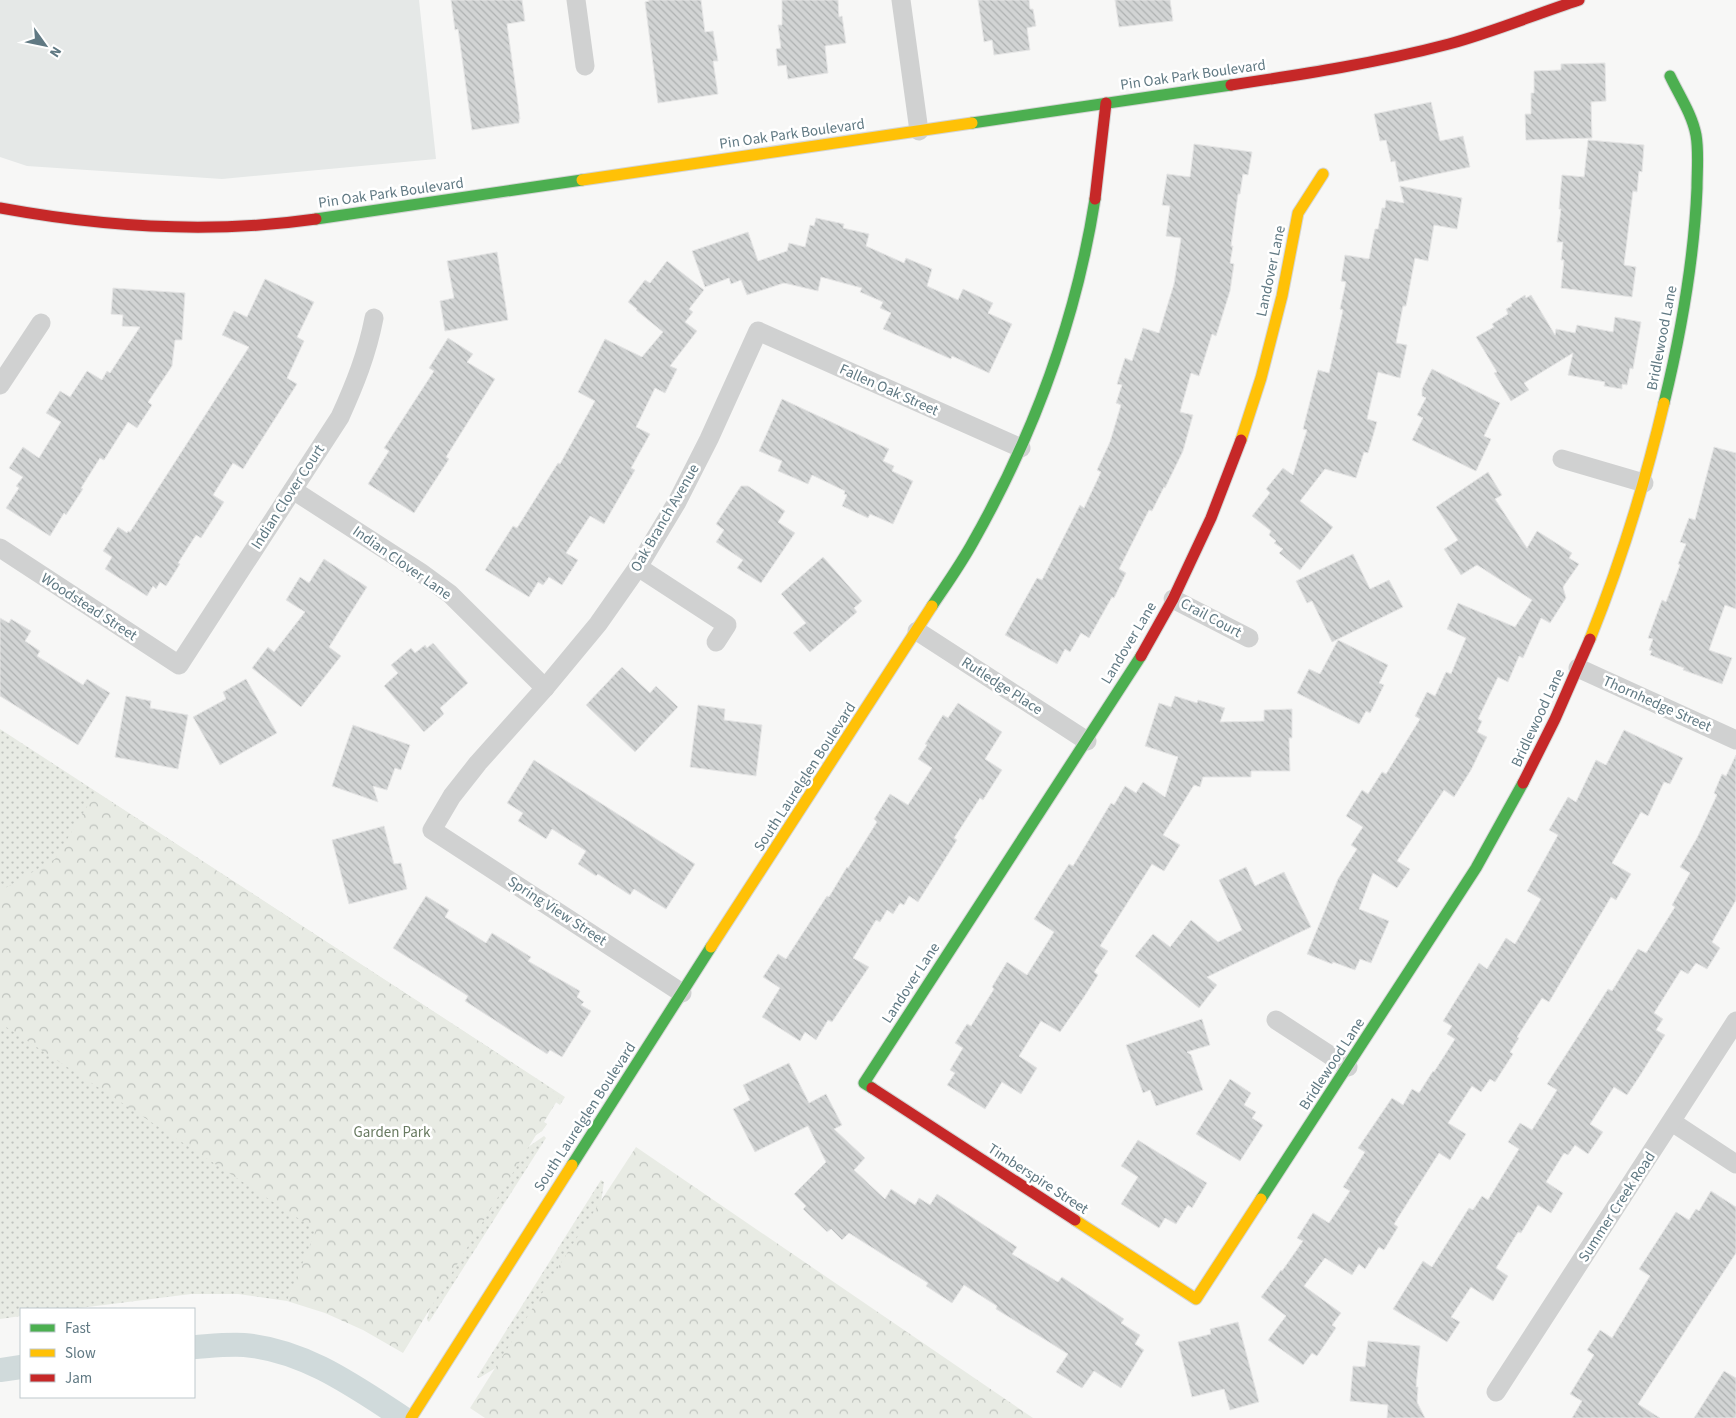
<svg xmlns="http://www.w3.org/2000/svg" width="1736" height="1418" viewBox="0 0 1736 1418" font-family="'Source Sans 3',sans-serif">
  <defs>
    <pattern id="grass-dots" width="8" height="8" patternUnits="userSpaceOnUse" patternTransform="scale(1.25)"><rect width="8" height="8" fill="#e8ebe4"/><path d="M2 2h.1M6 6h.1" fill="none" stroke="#bfc3be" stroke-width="1.8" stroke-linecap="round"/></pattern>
    <pattern id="forest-crowns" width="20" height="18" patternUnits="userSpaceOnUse" patternTransform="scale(1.25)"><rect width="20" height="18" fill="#e8ebe4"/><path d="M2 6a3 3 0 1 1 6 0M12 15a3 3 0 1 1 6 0" fill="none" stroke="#bfc3be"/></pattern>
    <pattern id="building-back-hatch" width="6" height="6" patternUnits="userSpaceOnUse" patternTransform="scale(1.25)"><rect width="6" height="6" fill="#d2d4d4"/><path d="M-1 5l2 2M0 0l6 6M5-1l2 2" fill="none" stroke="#aeb1b1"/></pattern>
  </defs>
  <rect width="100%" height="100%" fill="#f7f7f6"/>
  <path fill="#e5e8e7" d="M0,0H419L436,159L222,179L27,166L0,157Z"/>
  <g fill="url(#grass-dots)">
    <path d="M0,729L565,1097L560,1105L394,995L397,1050L547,1124L542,1131L519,1146L497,1168L415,1334L300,1272L287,1301L238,1294H191L72,1309H21V1316L0,1319Z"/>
    <path d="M544,1136L546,1138L429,1322L427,1320L436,1282L518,1154Z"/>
    <path d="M601,1180L604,1182L599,1214L504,1363L479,1378L477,1377Z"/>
  </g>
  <g fill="url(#forest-crowns)">
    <path d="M96,792L500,1055L560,1096L544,1122L547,1124L542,1131L536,1135L403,1353L363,1330L325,1313L287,1301L316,1230L0,1023V891L55,859Z"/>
    <path d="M636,1147L1033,1418H485L470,1408L576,1239Z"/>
  </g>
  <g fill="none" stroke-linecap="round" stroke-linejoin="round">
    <g stroke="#d0dadb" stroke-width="24">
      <path d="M194,1347C210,1346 228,1344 244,1345C304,1350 354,1386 403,1418"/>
      <path d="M0,1370L21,1367"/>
    </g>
  </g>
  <g fill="url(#building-back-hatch)" stroke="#e6e6e6">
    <path d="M451,0H522L525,21L507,24L520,119H519V123L472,130L458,29L455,30Z"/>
    <path d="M649,0H701L705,32L713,31L718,61H713L718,94L658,103L645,2L649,1Z"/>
    <path d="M782,0H838L839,17L842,16L846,43L825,46L828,73L788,79L786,65L778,66L776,49L781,48L778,25H782Z"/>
    <path d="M978,0H1029L1030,9H1033L1036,26L1027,28L1030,50L994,55L992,40L984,42Z"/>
    <path d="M1115,0H1170L1173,21L1119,27Z"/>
    <path d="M1605,63L1606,101L1591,102L1592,138L1526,140L1525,114H1531V93H1534V71L1561,70V64Z"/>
    <path d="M1431,102L1440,141L1463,136L1470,167L1399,182L1395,161L1391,162L1386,140L1380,141L1374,114Z"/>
    <path d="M1588,140L1644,145L1642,172L1639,171L1637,192L1633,191L1624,265L1636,267L1632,297L1561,288L1564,260H1561L1563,242H1557L1561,209H1559L1562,175L1584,177Z"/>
    <path d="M1194,144L1252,152L1248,175L1243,174L1240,194H1238L1231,246H1233L1230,263L1234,264L1230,291L1216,336L1212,334L1199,376L1191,373L1180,412L1193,415L1183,451L1165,488L1164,487L1152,511L1149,510L1119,569L1126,573L1114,598L1112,597L1089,638L1081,633L1070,652L1065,649L1057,664L1005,635L1037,578L1042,580L1080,505L1084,508L1101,472L1097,470L1110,442L1121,405L1116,403L1122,385L1117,384L1125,358L1132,361L1143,328L1159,333L1174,284L1181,238L1166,236L1170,206L1162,205L1167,174L1190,177Z"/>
    <path d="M1400,186L1462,198L1457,229L1434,225L1428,261L1415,258L1406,306H1403L1396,343L1407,345L1400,378L1378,372L1367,419L1377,422L1368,453L1364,452L1356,478L1325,469L1300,501L1333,527L1300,570L1279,553L1283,549L1274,543L1276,541L1269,535L1271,531L1252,516L1270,493L1266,489L1283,468L1293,475L1307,430L1303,429L1318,370L1329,373L1343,310L1340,309L1346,282L1341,281L1345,255L1369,259L1375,229H1378L1382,208H1385L1386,200L1404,203Z"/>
    <path d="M816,218L844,224L843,228L869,234L866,246L904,263L906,258L932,269L927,286L958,300L963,289L993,303L988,313L1012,324L989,373L952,356L951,359L883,329L891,313L880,308L883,302L860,292L862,288L821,277L818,291L784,283L747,295L741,280L731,284L729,278L705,287L692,251L748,232L758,261L787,251L789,243L805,247L810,225L814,226Z"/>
    <path d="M497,252L508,320L445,331L440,301L454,298L447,261Z"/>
    <path d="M667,261L704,290L689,309L693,312L685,322L697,331L670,366L677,369L665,393L655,388L636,427L650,434L631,468L635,470L604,524L590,516L566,553L578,560L562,585L549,577L543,585L538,582L529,597L485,570L513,526L517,528L558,463L560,464L595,401L578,392L605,339L642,357L663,332L636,310L637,309L628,302L645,280L650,283Z"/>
    <path d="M265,279L314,302L297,337L304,341L287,378L297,384L243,469L233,463L213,495L224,502L201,538L196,535L178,563L180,564L166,586L160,582L156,589L153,586L147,596L105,569L112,557L103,551L118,527L127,533L128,531L130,532L249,347L222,335L234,311L247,317Z"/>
    <path d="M113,288L185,293L182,340H175L172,366L148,402L152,405L137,428L128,422L104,460L100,458L81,488L83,489L66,515L64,513L50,536L6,508L19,488L16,486L23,477L9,468L23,447L39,458L61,422L46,413L60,391L70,397L87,371L102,380L107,371L110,373L140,327L122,326L123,315L111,314Z"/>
    <path d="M1525,295L1526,298L1531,295L1555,335L1556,329L1575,333L1577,325L1613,332L1615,317L1641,322L1633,369L1630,368L1627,385L1622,384V389L1604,386L1605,382L1568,375L1573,353L1524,383L1529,390L1511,401L1494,373L1497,372L1476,337L1494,327L1492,324L1508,314L1506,309L1512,306L1511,304Z"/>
    <path d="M448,338L473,354L467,362L495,379L446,457L449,459L414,513L368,484L389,451L384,448L434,371L429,368Z"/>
    <path d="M1432,369L1500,403L1484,436L1491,439L1476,471L1412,440L1423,418L1417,415L1426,398L1422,396V389Z"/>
    <path d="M782,399L889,449L883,461L894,466L892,471L913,481L893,524L870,514L868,518L842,506L847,495L844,494L845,491L812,475L808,484L778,471L782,461L759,451Z"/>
    <path d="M1714,447L1736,453V609L1725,605L1709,650L1732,658L1722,684L1683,670L1684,668L1650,655L1652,651L1649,650L1653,639L1648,638L1662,600L1666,602L1680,565L1678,564L1686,544L1680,542L1689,518L1695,520Z"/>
    <path d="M1488,472L1502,495L1495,499L1527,548L1537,531L1572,553L1569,558L1579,564L1563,587L1566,598L1550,623L1541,618L1523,658L1519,656L1508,682L1498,677L1478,719L1482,721L1477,732L1487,737L1471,770L1454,797L1444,790L1397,861L1410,869L1397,888L1373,873L1359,909L1389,921L1371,963L1360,959L1355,970L1333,962L1332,964L1307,954L1338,879L1357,849L1351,845L1363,827L1346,816L1362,790L1368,794L1382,772L1386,774L1420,719L1415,716L1427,692L1435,696L1446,672L1451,674L1466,638L1447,629L1458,603L1515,627L1532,600L1477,565L1461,575L1444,549L1458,540L1436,507Z"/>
    <path d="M741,486H748L785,511L778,522L795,533L761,583L737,568L743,560L716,542L724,530L716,524Z"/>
    <path d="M1353,554L1370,589L1389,580L1403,607L1332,642L1312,601L1307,603L1296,581Z"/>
    <path d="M823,557L862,601L854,608L857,612L810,652L793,633L806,623L781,594Z"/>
    <path d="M324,559L367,587L329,647L341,656L301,707L252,668L268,647L274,652L305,612L286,600L300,577L309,583Z"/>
    <path d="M0,618L9,623L11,619L31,631L25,641L40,651L37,656L83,685L87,679L110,693L78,745L0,696Z"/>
    <path d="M1338,640L1388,665L1379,683L1384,685L1370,713L1366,711L1359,724L1297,693L1309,669L1320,674Z"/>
    <path d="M433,643L468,683L440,708L444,714L424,732L384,686L398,673L391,665L411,648L415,653L425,645L427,648Z"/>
    <path d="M622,667L650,693L656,686L678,707L635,752L586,705Z"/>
    <path d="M246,679L277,733L220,765L193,717L226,699L223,692Z"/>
    <path d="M126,696L151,701L150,708L188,715L178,769L115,757Z"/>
    <path d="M1175,696L1197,703L1198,700L1225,708L1220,722L1264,721V710L1292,709V738H1289L1290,771H1251V777H1203L1200,787L1194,785L1163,835L1180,845L1164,871L1152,864L1100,946L1108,951L1094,972L1098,975L1082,1000L1060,1032L1041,1021L1019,1056L1037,1068L1021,1094L1002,1082L985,1109L947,1085L955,1073L950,1070L963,1048L955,1043L967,1024L971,1026L994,989L992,987L1007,962L1027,975L1054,932L1034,919L1069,864L1073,866L1111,803L1114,805L1125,786L1136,793L1143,782L1165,797L1178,757L1145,746L1159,703L1171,707Z"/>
    <path d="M958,703L1002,732L985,759L1002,770L983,800L980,798L954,838L957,840L918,902L909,896L904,905L900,903L893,914L887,910L880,922L876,920L853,958L869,967L832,1022L828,1020L816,1040L805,1032L800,1041L762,1017L780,988L763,977L778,954L786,959L827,896L829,897L847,867L848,868L877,822L874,819L890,794L908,805L932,768L918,759L927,745L925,744L943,715L948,718Z"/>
    <path d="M698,705L725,709L724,720L762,725L756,776L690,767Z"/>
    <path d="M353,725L410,745L401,770L395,768L387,790L373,786L378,802L332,786Z"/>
    <path d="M1624,730L1683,758L1670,784L1664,782L1648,816L1641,812L1612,863L1631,874L1616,900L1611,897L1549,1002L1542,998L1517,1037L1519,1038L1510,1052L1513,1054L1495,1082L1490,1079L1481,1092L1472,1086L1448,1123L1466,1134L1450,1160L1439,1153L1394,1224L1398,1227L1384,1250L1379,1247L1365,1269L1359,1264L1352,1275L1325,1258L1304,1286L1341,1313L1332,1325L1336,1328L1317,1356L1312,1353L1303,1365L1268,1340L1286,1316L1261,1297L1281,1270L1282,1271L1303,1241L1297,1238L1313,1213L1329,1223L1350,1191L1343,1187L1365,1152L1358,1148L1392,1098L1403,1105L1412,1089L1419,1093L1433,1071L1434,1072L1455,1039L1447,1034L1452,1026L1443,1021L1479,963L1487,969L1506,938L1515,944L1541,899L1527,891L1558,835L1549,830L1568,797L1576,802L1596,760L1606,765Z"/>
    <path d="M1736,755V900L1712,942L1720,948L1707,969L1696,963L1688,974L1681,970L1654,1013L1663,1019L1656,1030L1665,1035L1641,1074L1627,1095L1614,1087L1590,1124L1603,1132L1588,1154L1575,1145L1568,1155L1564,1153L1546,1182L1563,1193L1551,1213L1538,1205L1521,1233L1518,1232L1496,1268L1508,1276L1493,1301L1471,1287L1451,1317L1460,1322L1447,1342L1393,1309L1423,1261L1432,1267L1469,1208L1473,1210L1482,1196L1488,1200L1519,1149L1508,1142L1520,1123L1532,1130L1557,1090L1547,1084L1576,1039L1608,989L1612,991L1638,949L1646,953L1675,907L1672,905L1690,873L1680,867L1697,838L1717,795L1714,793L1722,774L1726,776Z"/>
    <path d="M534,760L695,864L666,909L634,889L630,895L598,874L596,876L578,864L586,851L552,829L546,839L518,821L523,813L507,803Z"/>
    <path d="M384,826L394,864L401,863L407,889L349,904L332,840Z"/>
    <path d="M1246,867L1255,886L1284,872L1311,927L1207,977L1217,985L1199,1008L1135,956L1153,934L1170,947L1191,920L1218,942L1242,930L1219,880Z"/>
    <path d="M426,896L449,910L445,917L486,943L492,933L531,957L528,961L580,991L577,997L584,1002L581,1005L591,1011L562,1057L550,1050L547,1054L465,1001L468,996L393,948Z"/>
    <path d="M1202,1019L1210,1045L1187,1052L1191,1055L1203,1090L1156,1106L1150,1090L1143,1093L1126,1045Z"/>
    <path d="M789,1063L809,1103L826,1094L842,1125L834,1129L865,1158L854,1170L885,1199L891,1189L915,1205L919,1198L930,1205L937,1194L1017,1247L1012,1254L1058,1282L1062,1277L1124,1319L1121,1323L1140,1335L1135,1344L1144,1350L1121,1388L1094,1371L1082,1388L1056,1372L1068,1354L996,1309L997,1306L964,1285L952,1303L926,1286L928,1283L849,1233L842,1240L831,1229L827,1232L803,1209L806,1206L794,1194L826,1162L808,1126L755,1152L733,1109L750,1100L743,1085Z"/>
    <path d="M1230,1079L1251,1093L1244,1105L1256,1112L1252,1118L1263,1125L1240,1161L1196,1134Z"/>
    <path d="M1138,1140L1207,1183L1192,1208L1188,1205L1176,1224L1165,1218L1159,1228L1121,1204L1138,1177L1121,1166Z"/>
    <path d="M1711,1191L1736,1207V1253L1638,1404L1660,1418H1572L1582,1401L1570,1394L1594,1355L1587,1350L1600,1330L1612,1338L1650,1276L1639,1269L1676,1212L1689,1220L1696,1209L1699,1211Z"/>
    <path d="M1238,1322L1259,1402L1230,1410L1224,1389L1192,1397L1178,1342L1211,1334L1210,1329Z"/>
    <path d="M1368,1341L1420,1346L1416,1387H1418L1417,1402L1425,1418H1387L1388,1405L1350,1401L1353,1366L1365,1367Z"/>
    <path d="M1724,1371L1736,1378V1418H1694Z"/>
  </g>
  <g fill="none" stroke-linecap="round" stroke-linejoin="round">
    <g stroke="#d4d5d5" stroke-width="13">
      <g id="fast">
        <path d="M972,123L1231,85"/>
        <path d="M316,219L582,180"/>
        <path d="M1664,403C1681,333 1694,261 1697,188C1697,171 1699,152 1696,135C1692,114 1679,95 1670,76"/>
        <path d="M932,606C946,585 961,564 973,542C1033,436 1076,320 1095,199"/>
        <path d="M872,1088L864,1083L1141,656"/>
        <path d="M572,1165L711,947"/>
        <path d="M1261,1199L1476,868L1523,783"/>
      </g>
    </g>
    <g stroke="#d4d5d5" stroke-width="13">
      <g id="slow">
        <path d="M582,180L972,123"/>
        <path d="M1241,440L1261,378L1282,296L1298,213L1323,174"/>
        <path d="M1590,639C1621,562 1645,483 1664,403"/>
        <path d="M711,947L932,606"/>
        <path d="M1075,1220L1196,1299L1261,1199"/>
        <path d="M411,1418L572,1165"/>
      </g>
    </g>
    <g stroke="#d4d5d5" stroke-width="13">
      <g id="jam">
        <path d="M1231,85C1305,74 1377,63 1449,44C1493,32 1536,14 1579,0"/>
        <path d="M1095,199L1106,103"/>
        <path d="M0,208C103,227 212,234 316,219"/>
        <path d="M1141,656L1173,599L1211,518L1241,440"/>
        <path d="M1523,783L1555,719L1590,639"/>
        <path d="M872,1088L1075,1220"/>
      </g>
    </g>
    <g stroke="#d0d1d1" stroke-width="19">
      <path d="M576,0L585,66"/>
      <path d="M901,0L919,131"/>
      <path d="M0,385L41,323"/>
      <path d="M1562,459L1644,483"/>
      <path d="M293,490L420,572L450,594L545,688"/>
      <path d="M0,548L179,665L340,417C355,384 367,354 374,318"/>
      <path d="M638,567L727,625L716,642"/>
      <path d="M1173,599L1249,638"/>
      <path d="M917,631L1087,741"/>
      <path d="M1578,668L1736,740"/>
      <path d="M682,993L432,830L452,796L478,763L545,688L598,624L638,567L677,502L709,439L758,331L1021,448"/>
      <path d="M1276,1020L1348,1067"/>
      <path d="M1672,1122L1736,1164"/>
      <path d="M1496,1392L1736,1021"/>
    </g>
    <use href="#fast" stroke="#4caf50" stroke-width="11"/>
    <use href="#slow" stroke="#ffc107" stroke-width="11"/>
    <use href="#jam" stroke="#c62828" stroke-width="11"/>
  </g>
  <g text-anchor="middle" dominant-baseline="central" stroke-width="5" stroke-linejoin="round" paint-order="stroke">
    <g font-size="15" fill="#607983" stroke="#fff">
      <text transform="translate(1193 75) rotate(-8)">Pin Oak Park Boulevard</text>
      <text transform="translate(792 134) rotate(-8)">Pin Oak Park Boulevard</text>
      <text transform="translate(391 193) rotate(-8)">Pin Oak Park Boulevard</text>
      <text transform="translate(1271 271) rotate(-78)">Landover Lane</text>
      <text transform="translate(1662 338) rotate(-79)">Bridlewood Lane</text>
      <text transform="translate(889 390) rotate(24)">Fallen Oak Street</text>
      <text transform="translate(288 497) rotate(-57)">Indian Clover Court</text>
      <text transform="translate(665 518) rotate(-60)">Oak Branch Avenue</text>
      <text transform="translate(402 563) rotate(35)">Indian Clover Lane</text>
      <text transform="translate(89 607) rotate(33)">Woodstead Street</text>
      <text transform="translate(1211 618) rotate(28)">Crail Court</text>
      <text transform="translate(1129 643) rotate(-59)">Landover Lane</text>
      <text transform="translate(1002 686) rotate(33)">Rutledge Place</text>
      <text transform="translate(1657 704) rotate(24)">Thornhedge Street</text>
      <text transform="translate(1538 718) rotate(-65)">Bridlewood Lane</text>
      <text transform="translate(805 777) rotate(-57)">South Laurelglen Boulevard</text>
      <text transform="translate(557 911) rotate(33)">Spring View Street</text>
      <text transform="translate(911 983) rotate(-57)">Landover Lane</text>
      <text transform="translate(1332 1064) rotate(-57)">Bridlewood Lane</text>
      <text transform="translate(585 1117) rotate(-57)">South Laurelglen Boulevard</text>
      <text transform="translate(1038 1179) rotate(33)">Timberspire Street</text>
      <text transform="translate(1617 1207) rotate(-57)">Summer Creek Road</text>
    </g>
    <g font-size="15" fill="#687a60" stroke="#fff">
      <text x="392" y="1132">Garden Park</text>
    </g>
  </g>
  <rect x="20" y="1308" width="175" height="90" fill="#ffffff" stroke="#bfc9cd"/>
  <rect x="30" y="1324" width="25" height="8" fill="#4caf50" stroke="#bfc9cd"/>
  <text x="65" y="1333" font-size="15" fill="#607983">Fast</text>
  <rect x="30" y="1349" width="25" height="8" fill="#ffc107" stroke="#bfc9cd"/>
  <text x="65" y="1358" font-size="15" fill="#607983">Slow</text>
  <rect x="30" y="1374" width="25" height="8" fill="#c62828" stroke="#bfc9cd"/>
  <text x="65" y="1383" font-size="15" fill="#607983">Jam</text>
  <g transform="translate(45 45) rotate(123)" stroke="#ffffff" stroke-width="4" paint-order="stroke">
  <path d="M0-4L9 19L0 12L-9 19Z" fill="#607983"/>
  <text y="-8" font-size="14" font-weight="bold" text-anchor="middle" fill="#607983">N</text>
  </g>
</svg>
